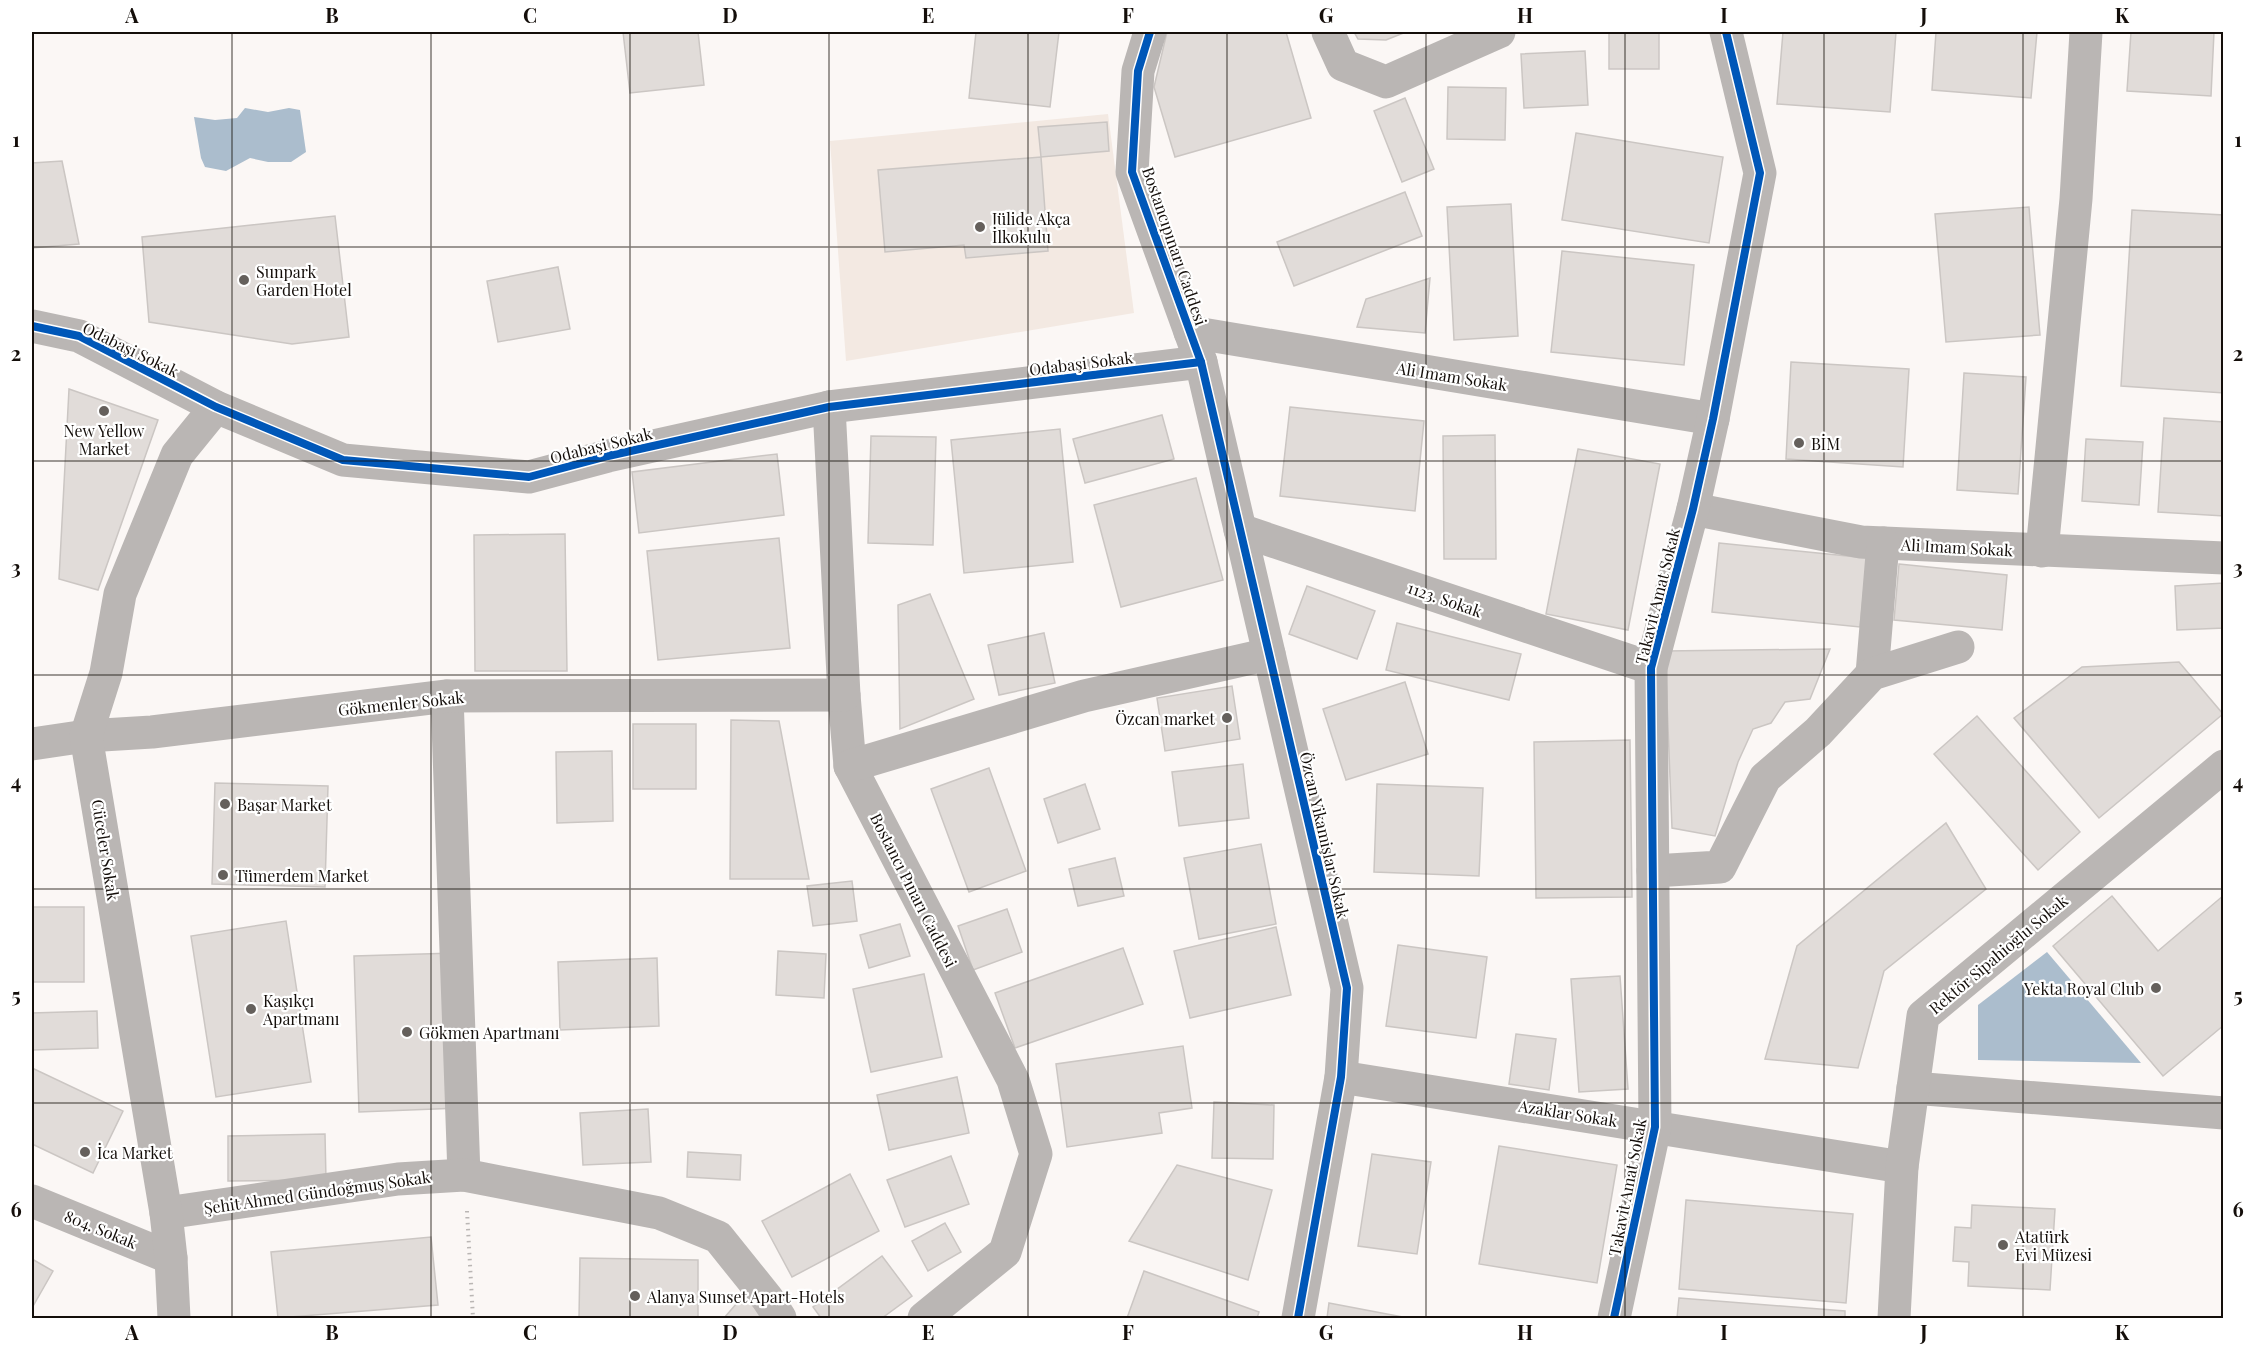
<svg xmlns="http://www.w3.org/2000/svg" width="2255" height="1350" viewBox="0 0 2255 1350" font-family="'Playfair Display',serif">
  <rect width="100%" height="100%" fill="#fbf7f5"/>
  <path fill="#f3e9e2" d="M1108,114L1134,313L846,361L830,141Z"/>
  <g fill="#abbdcd">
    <path d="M245,108L268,112L289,108L300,110L306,152L291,162H268L250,158L226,171L205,167L201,158L194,117L215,120L237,118Z"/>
    <path d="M2047,952L2141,1063L1978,1060V1005Z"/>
  </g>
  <g fill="#e1dcd9" stroke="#cbc6c3" stroke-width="1.5">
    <path d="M623,32H698L704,85L630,93Z"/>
    <path d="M976,32H1059L1050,107L969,98Z"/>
    <path d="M1167,32H1286L1311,118L1175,157L1154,87Z"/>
    <path d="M1354,32H1406L1386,40L1358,39Z"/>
    <rect x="1609" y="32" width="50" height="37"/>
    <path d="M1783,32H1896L1890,112L1777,104Z"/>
    <path d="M1936,32H2037L2031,98L1932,90Z"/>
    <path d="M2131,32H2214L2211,96L2127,91Z"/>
    <path d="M1585,51L1588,105L1524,108L1521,54Z"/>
    <path d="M1448,87L1506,88L1505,140L1447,139Z"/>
    <path d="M1405,98L1434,169L1402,182L1374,111Z"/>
    <path d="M1107,122L1109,151L1041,157L1038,127Z"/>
    <path d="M1576,133L1723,157L1709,243L1562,220Z"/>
    <path d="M1041,157L1048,251L966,258L964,245L885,252L878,170Z"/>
    <path d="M62,161L79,244L32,248V163Z"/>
    <path d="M1405,192L1422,236L1294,286L1277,242Z"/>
    <path d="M1511,204L1518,336L1454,340L1447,207Z"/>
    <path d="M2029,207L2040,335L1946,342L1935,214Z"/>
    <path d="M2132,210L2224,215V393L2121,386Z"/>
    <path d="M335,216L349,337L292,344L149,322L142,237Z"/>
    <path d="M1562,251L1694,265L1684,365L1551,352Z"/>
    <path d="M558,267L570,329L498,342L487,281Z"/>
    <path d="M1430,278L1425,333L1357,327L1366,299Z"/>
    <path d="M1791,362L1909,369L1903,467L1786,459Z"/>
    <path d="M1964,373L2026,377L2018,494L1957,490Z"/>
    <path d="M69,389L158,420L98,590L59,579Z"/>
    <path d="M1290,407L1424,421L1415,511L1280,496Z"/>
    <path d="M1162,415L1174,459L1085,483L1073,439Z"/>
    <path d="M2164,418L2224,422V516L2158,512Z"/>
    <path d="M1060,429L1073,562L964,573L951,440Z"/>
    <path d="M1495,435L1496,559H1444L1443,436Z"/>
    <path d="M871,436L936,437L933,545L868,543Z"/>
    <path d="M2086,439L2143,442L2139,505L2082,501Z"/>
    <path d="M1578,449L1660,464L1628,630L1546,614Z"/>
    <path d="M777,454L784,515L639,533L632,472Z"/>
    <path d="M1196,478L1223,580L1121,607L1094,505Z"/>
    <path d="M565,534L567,671H475L474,535Z"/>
    <path d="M779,538L790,648L658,660L647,551Z"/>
    <path d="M1719,543L1867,558L1860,627L1712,612Z"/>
    <path d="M1899,564L2007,575L2002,630L1894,620Z"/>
    <path d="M2224,583V628L2177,630L2175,586Z"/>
    <path d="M1307,586L1375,611L1357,659L1289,634Z"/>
    <path d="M930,594L974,699L900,729L898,605Z"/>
    <path d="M1397,623L1521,654L1509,700L1386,670Z"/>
    <path d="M1044,633L1055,683L999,695L988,645Z"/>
    <path d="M1830,649L1810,699L1785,702L1771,723L1753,729L1738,762L1715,836L1672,828L1665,651Z"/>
    <path d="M2179,662L2223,714L2099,818L2014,718L2082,667Z"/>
    <path d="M1405,682L1428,754L1346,780L1323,709Z"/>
    <path d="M1232,686L1240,739L1165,751L1157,698Z"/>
    <path d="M1977,716L2080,832L2038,870L1934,754Z"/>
    <path d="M731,720L779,721L809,879H730Z"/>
    <rect x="633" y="724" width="63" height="65"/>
    <path d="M1630,740L1632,897L1536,898L1534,742Z"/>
    <path d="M612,751L613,821L557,823L556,752Z"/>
    <path d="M1243,764L1249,818L1179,826L1172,772Z"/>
    <path d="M989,768L1026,871L969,892L931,789Z"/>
    <path d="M215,783L328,786L325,887L212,884Z"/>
    <path d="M1085,784L1100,829L1058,843L1044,799Z"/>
    <path d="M1377,784L1483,788L1479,876L1374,872Z"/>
    <path d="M1946,823L1986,889L1884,971L1858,1068L1765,1059L1797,946Z"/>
    <path d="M1261,844L1276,924L1199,939L1184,858Z"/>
    <path d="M1115,858L1124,896L1078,906L1069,869Z"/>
    <path d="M852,881L857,921L813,926L807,886Z"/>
    <path d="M2224,895V1025L2163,1076L2053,946L2112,896L2158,951Z"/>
    <rect x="32" y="907" width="52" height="75"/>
    <path d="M1007,909L1022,952L973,970L958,926Z"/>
    <path d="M286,921L311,1082L216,1097L191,936Z"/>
    <path d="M900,924L910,956L869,968L860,935Z"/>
    <path d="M1276,927L1291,995L1190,1018L1174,951Z"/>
    <path d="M1398,945L1487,957L1476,1038L1386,1026Z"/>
    <path d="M1123,948L1143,1004L1015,1048L995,993Z"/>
    <path d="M778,951L826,954L824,998L776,995Z"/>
    <path d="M455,953L460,1108L359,1112L354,956Z"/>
    <path d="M657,958L659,1026L560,1030L558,962Z"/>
    <path d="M924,974L942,1057L871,1072L853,989Z"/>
    <path d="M1620,976L1628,1089L1579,1092L1571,979Z"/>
    <path d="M97,1011L98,1048L32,1050V1013Z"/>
    <path d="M1516,1034L1556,1039L1549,1090L1509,1084Z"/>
    <path d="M1183,1046L1192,1108L1159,1113L1162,1133L1067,1147L1056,1064Z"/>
    <path d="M32,1068L123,1111L93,1173L32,1144Z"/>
    <path d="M957,1077L969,1133L889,1150L877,1095Z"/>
    <path d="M1214,1102L1274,1105L1273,1159L1212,1158Z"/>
    <path d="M648,1109L651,1162L583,1165L580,1113Z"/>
    <path d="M325,1134L326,1180L228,1181V1136Z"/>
    <path d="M1499,1146L1617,1165L1597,1283L1479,1264Z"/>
    <path d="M688,1152L741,1155L740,1180L687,1177Z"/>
    <path d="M1372,1154L1431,1162L1417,1254L1358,1246Z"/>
    <path d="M951,1156L969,1204L905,1227L887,1180Z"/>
    <path d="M1177,1165L1272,1190L1248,1280L1129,1241Z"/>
    <path d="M850,1174L879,1231L792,1277L762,1221Z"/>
    <path d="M1686,1200L1853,1214L1846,1303L1679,1289Z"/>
    <path d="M1972,1205L2055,1209L2050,1290L1968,1286L1969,1262L1953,1261L1955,1227L1971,1228Z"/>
    <path d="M945,1223L961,1252L928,1271L912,1241Z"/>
    <path d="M431,1237L438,1305L278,1318L271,1252Z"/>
    <path d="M882,1256L912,1296L882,1318H821L813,1307Z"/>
    <path d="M580,1258L698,1260V1318H579Z"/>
    <path d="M32,1259L53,1271L32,1308Z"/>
    <path d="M1144,1271L1259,1312L1257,1318H1127Z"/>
    <path d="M744,1295L763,1318H724Z"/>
    <path d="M1679,1298L1845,1311V1318H1677Z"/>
    <path d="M1329,1303L1408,1318H1327Z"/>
  </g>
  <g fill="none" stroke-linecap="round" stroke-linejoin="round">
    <path stroke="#bab6b4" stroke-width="4" stroke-dasharray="1.5 4.5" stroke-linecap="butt" d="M467,1211L473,1318"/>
    <g stroke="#bab6b4" stroke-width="33">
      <path d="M1150,32L1138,71L1132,172L1201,362L1347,988L1341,1077L1298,1318"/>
      <path d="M1328,32L1343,65L1386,82L1499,32"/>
      <path d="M32,326L79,336L216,407L343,460L529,477L608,456L829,407L1201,362"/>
      <path d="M1190,332L1713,419"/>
      <path d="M829,407L844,695L850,766L1013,1080L1036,1154L1005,1252L924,1318"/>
      <path d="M1693,509L1861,542L2224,558"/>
      <path d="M1240,530L1651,668"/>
      <path d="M2042,551L2076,199L2086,32"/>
      <path d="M1872,674L1883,543"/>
      <path d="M447,696L464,1175"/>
      <path d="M32,744L86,736L152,732L447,696L844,695"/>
      <path d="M850,766L1084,696L1269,654"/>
      <path d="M1653,871L1720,867L1765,778L1818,732L1872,674L1958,647"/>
      <path d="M1341,1077L1902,1167"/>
      <path d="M1913,1088L2224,1113"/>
      <path d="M32,1201L171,1258"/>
      <path d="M166,1213L398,1179L464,1175L659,1213L718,1237L767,1298L780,1318"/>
      <path d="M174,1318L171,1258L166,1213L86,736L106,673L120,594L177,455L216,407"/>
      <path d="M1614,1318L1655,1127L1651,668L1693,509L1713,419L1760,173L1726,32"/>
      <path d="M1894,1318L1902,1167L1923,1016L2224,766"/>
    </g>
    <g stroke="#fff" stroke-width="11">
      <g id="cycleway">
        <path d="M1150,32L1138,71L1132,172L1201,362L1347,988L1341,1077L1298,1318"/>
        <path d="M32,326L79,336L216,407L343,460L529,477L608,456L829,407L1201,362"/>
        <path d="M1614,1318L1655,1127L1651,668L1693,509L1713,419L1760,173L1726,32"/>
      </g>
    </g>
    <use href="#cycleway" stroke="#0057b8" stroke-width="8"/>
  </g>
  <path fill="none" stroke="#140e0a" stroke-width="1.5" stroke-opacity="0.55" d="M232,32V1318M431,32V1318M630,32V1318M829,32V1318M1028,32V1318M1227,32V1318M1426,32V1318M1625,32V1318M1824,32V1318M2023,32V1318M32,247H2224M32,461H2224M32,675H2224M32,889H2224M32,1103H2224"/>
  <g fill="#65605c" stroke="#fff" stroke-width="2">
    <circle cx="980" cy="227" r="6"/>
    <circle cx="244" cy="280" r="6"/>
    <circle cx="104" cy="411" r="6"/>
    <circle cx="1799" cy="443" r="6"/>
    <circle cx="1227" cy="718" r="6"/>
    <circle cx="225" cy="804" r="6"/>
    <circle cx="223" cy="875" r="6"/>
    <circle cx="2156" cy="988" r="6"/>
    <circle cx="251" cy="1009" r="6"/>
    <circle cx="407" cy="1032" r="6"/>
    <circle cx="85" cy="1152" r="6"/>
    <circle cx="2003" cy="1245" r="6"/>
    <circle cx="635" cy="1296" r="6"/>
  </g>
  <g text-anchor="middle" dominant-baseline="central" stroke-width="4.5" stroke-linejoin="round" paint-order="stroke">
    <g font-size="16" fill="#140e0a" stroke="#fff" text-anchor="start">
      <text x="992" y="218">Jülide Akça<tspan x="992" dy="18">İlkokulu</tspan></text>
      <text x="256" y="271">Sunpark<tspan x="256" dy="18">Garden Hotel</tspan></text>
      <text x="104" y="430" text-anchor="middle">New Yellow<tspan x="104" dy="18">Market</tspan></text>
      <text x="1811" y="443">BİM</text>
      <text x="1215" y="718" text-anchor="end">Özcan market</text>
      <text x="237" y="804">Başar Market</text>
      <text x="235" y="875">Tümerdem Market</text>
      <text x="2144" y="988" text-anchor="end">Yekta Royal Club</text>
      <text x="263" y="1000">Kaşıkçı<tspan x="263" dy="18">Apartmanı</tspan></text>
      <text x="419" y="1032">Gökmen Apartmanı</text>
      <text x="97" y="1152">İca Market</text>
      <text x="2015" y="1236">Atatürk<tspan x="2015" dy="18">Evi Müzesi</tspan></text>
      <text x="647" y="1296">Alanya Sunset Apart-Hotels</text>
    </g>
    <g font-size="16" fill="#140e0a" stroke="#fff">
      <text transform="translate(1175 246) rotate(71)">Bostancıpınarı Caddesi</text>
      <text transform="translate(131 349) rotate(26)">Odabaşi Sokak</text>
      <text transform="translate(1081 363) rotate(-7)">Odabaşi Sokak</text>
      <text transform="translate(1452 376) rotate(9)">Ali Imam Sokak</text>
      <text transform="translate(601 445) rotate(-14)">Odabaşi Sokak</text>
      <text transform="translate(1957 547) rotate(3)">Ali Imam Sokak</text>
      <text transform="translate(1657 596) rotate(-76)">Takavit Amat Sokak</text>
      <text transform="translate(1445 599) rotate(19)">1123. Sokak</text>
      <text transform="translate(401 703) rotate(-6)">Gökmenler Sokak</text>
      <text transform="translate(1325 835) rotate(77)">Özcan Yikamişlar Sokak</text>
      <text transform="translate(106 850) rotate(81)">Cüceler Sokak</text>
      <text transform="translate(914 890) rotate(63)">Bostancı Pınarı Caddesi</text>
      <text transform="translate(1998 954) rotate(-40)">Rektör Sipahioğlu Sokak</text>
      <text transform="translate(1568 1113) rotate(9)">Azaklar Sokak</text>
      <text transform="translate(1627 1187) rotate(-79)">Takavit Amat Sokak</text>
      <text transform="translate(317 1192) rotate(-8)">Şehit Ahmed Gündoğmuş Sokak</text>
      <text transform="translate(101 1229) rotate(22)">804. Sokak</text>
    </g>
  </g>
  <rect width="2255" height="1350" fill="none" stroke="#ffffff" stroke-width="66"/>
  <rect x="33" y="33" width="2189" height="1284" fill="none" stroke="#140e0a" stroke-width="2"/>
  <g font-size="20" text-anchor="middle" font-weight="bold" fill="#140e0a">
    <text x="132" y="23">A</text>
    <text x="332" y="23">B</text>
    <text x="530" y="23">C</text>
    <text x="730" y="23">D</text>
    <text x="928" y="23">E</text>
    <text x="1128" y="23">F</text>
    <text x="1326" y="23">G</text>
    <text x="1525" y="23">H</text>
    <text x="1724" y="23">I</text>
    <text x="1924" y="23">J</text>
    <text x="2122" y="23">K</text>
    <text x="16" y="147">1</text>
    <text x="2238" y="147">1</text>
    <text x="16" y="361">2</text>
    <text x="2238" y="361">2</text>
    <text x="16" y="575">3</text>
    <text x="2238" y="575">3</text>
    <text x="16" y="789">4</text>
    <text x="2238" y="789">4</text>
    <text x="16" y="1003">5</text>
    <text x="2238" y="1003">5</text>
    <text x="16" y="1217">6</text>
    <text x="2238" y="1217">6</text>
    <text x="132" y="1340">A</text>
    <text x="332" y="1340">B</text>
    <text x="530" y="1340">C</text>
    <text x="730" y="1340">D</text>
    <text x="928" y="1340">E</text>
    <text x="1128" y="1340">F</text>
    <text x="1326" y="1340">G</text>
    <text x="1525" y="1340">H</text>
    <text x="1724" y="1340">I</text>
    <text x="1924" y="1340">J</text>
    <text x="2122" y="1340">K</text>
  </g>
</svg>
